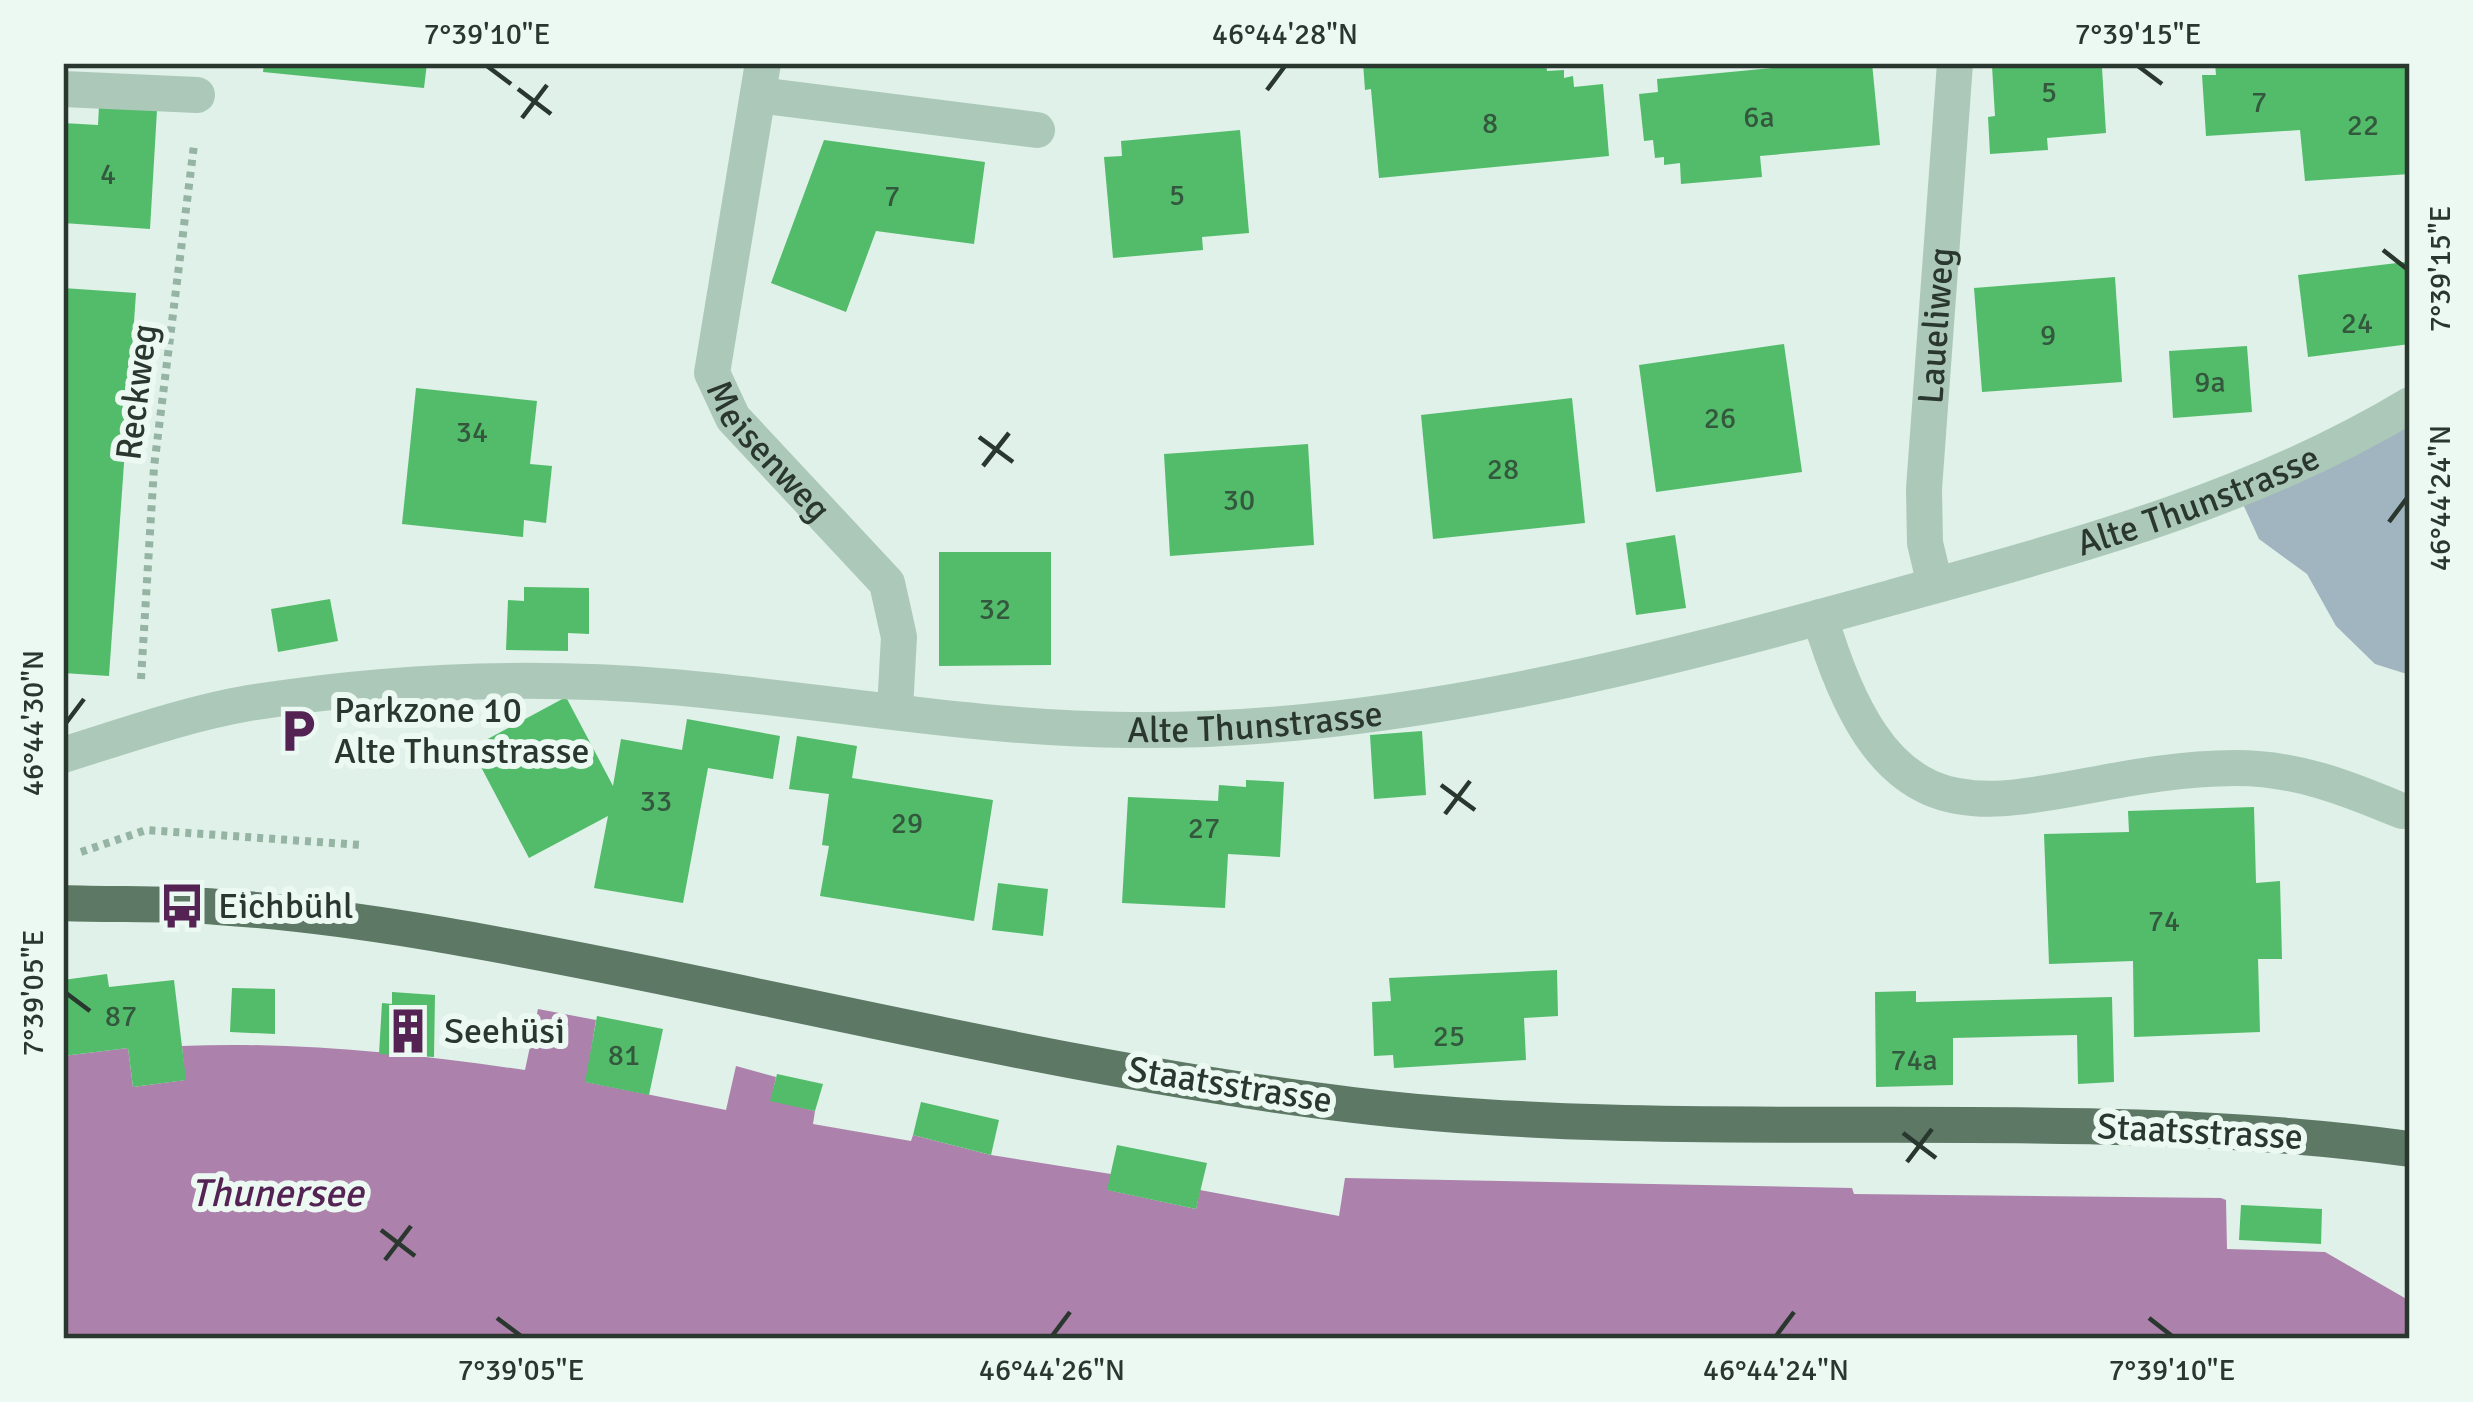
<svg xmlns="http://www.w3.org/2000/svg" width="2473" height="1402" viewBox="0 0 2473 1402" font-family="Signika,sans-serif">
  <rect width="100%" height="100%" fill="#dff1e8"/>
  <path fill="#a0b5bf" d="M2410,405V675L2375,664L2336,626L2307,574L2259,539L2237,491Z"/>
  <path fill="#ac81ab" d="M538,1009L596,1020L586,1082L726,1110L736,1066L776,1077L771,1100L815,1111L813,1124L911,1141L913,1135L991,1155L1111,1174L1108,1190L1196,1209L1200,1190L1339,1216L1345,1178L1852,1188L1854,1194L2221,1198L2226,1200L2227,1249L2325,1252L2410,1301V1339H63V1056L128,1048L133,1087L185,1080L182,1046C295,1041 413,1054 525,1070Z"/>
  <g fill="#52bc6a">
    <path d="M264,63H427L424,88L263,72Z"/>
    <path d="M1363,63H1546L1547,71L1564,70V78L1573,76L1574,87L1603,84L1609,156L1379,178L1371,89L1365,90Z"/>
    <path d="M1824,63H1872L1880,145L1760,156L1762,177L1681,184L1680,163L1664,165V157L1655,158L1653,140L1644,141L1639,94L1658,92L1657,79Z"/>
    <path d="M2122,63L2102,68L2106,133L2047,138L2048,150L1990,154L1988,117L1995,116L1992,66Z"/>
    <path d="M2215,63H2406L2410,174L2305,181L2300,130L2206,136L2202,75H2216Z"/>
    <path d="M99,106L157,110L150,229L63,223V123L98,125Z"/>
    <path d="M1240,130L1249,233L1202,237L1203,250L1113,258L1104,157L1122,156L1121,141Z"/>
    <path d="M824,140L985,162L974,244L876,231L846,312L771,283Z"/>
    <path d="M2405,262L2410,344L2308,357L2298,275Z"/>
    <path d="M2115,277L2122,382L1982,392L1974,288Z"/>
    <path d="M63,288L136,293L109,676L63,673Z"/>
    <path d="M1784,344L1802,472L1656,492L1639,365Z"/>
    <path d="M2247,346L2252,412L2173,418L2169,351Z"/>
    <path d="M416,388L537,401L530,464L552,466L546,523L524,520L523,537L402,524Z"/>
    <path d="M1572,398L1585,523L1433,539L1421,415Z"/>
    <path d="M1308,444L1314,545L1170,556L1164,454Z"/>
    <path d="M1675,535L1686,608L1636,615L1626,543Z"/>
    <path d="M939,552H1051V665L939,666Z"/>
    <path d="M524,587L589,588V634L568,633V651L506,650L508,600L524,601Z"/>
    <path d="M330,599L338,641L278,652L271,609Z"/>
    <path d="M566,697L613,786L621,739L682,750L687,719L780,736L773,779L708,768L683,903L594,888L608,816L529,858L471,748Z"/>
    <path d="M1422,731L1426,795L1374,799L1370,735Z"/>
    <path d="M797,736L857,746L852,778L993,800L974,921L820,896L829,846L822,845L829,794L789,789Z"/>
    <path d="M1246,780L1284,782L1280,857L1228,854L1225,908L1122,903L1128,797L1218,801L1219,785L1246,787Z"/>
    <path d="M2254,807L2256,883L2280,881L2282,959H2258L2260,1032L2134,1037L2133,961L2049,964L2044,834L2129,832L2128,811Z"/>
    <path d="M998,883L1048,889L1043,936L992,930Z"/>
    <path d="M1557,970L1558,1016L1524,1018L1526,1060L1394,1068L1393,1055L1374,1056L1372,1002L1391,1001L1389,978Z"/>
    <path d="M107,974L109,987L174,980L186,1080L133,1087L128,1048L63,1056V980Z"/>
    <path d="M232,988L275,989V1034L230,1032Z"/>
    <path d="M1916,991V1002L2112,997L2114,1082L2078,1084L2077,1035L1953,1038V1085L1876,1087L1875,992Z"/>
    <path d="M392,992L435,995L434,1057L379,1054L382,1003L392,1004Z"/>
    <path d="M597,1016L663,1029L649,1095L585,1082Z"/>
    <path d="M777,1074L823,1084L815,1111L770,1101Z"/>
    <path d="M921,1102L999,1120L991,1155L913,1135Z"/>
    <path d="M1117,1145L1207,1163L1196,1209L1107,1190Z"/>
    <path d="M2241,1205L2322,1209L2321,1244L2239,1240Z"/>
  </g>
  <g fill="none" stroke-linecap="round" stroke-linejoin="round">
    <g stroke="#96b4a3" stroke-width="8" stroke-dasharray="6 6" stroke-linecap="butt">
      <path d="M141,679L154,467L194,145"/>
      <path d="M81,852L146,830L361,845"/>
    </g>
    <g stroke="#acc8b9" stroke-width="36">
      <path id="s1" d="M763,63L712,373L733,418L887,583L899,637L895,709"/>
      <path d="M63,89L197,95"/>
      <path d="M758,95L1037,130"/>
      <path id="s2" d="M1935,585L1925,543L1924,489L1955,63"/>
      <path d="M1820,617C1903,899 2027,769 2236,768C2297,768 2347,788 2402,811"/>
      <path id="s3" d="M63,755C124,736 186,714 249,703C388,681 532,675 672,687C823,700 977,729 1130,730C1388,733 1643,666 1890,598C2070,548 2249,502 2410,405"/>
    </g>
    <path stroke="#5d7865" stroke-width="36" d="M63,903C114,905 166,903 218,907C356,916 493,943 629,970C869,1018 1110,1076 1353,1105C1704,1147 2060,1101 2410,1149"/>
  </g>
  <path fill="none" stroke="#2a372e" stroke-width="4.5" d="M487,66L511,84M2138,66L2162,84M518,89L551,114M1267,90L1285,66M522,118L547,85M2383,250L2407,269M979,437L1013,462M983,466L1009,433M2389,522L2407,498M66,723L84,699M1441,785L1475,810M1445,814L1470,781M66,993L90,1011M1903,1133L1936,1158M1907,1162L1932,1129M381,1230L415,1256M385,1260L411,1226M497,1318L521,1336M2149,1318L2172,1336M1052,1336L1070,1312M1776,1336L1794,1312"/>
  <defs>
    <g id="parking-bare" transform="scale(3.6)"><path d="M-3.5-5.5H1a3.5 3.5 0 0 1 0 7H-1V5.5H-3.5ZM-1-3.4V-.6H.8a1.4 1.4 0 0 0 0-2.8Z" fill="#552353" stroke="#ecf9f2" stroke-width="2.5" paint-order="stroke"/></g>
    <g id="bus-bare" transform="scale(3.6)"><path d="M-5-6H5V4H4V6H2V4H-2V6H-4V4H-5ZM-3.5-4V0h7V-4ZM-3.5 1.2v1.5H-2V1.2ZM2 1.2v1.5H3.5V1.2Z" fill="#552353" stroke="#ecf9f2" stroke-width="2.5" paint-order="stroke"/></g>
    <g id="building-bare" transform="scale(3.6)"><path d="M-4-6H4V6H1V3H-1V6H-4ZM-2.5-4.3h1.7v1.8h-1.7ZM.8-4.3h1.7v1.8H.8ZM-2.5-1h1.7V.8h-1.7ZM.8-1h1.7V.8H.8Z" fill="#552353" stroke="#ecf9f2" stroke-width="2.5" paint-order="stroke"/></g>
  </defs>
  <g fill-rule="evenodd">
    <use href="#parking-bare" x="298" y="731"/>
    <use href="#bus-bare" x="182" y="906"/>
    <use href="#building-bare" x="408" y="1031"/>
  </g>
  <g text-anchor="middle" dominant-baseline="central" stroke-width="12" stroke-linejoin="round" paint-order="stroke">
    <g font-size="30" fill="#34583d">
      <text x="2049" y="92">5</text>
      <text x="2259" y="102">7</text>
      <text x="1759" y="117">6a</text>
      <text x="1490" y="123">8</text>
      <text x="2363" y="125">22</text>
      <text x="108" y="174">4</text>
      <text x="1177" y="195">5</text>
      <text x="892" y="196">7</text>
      <text x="2357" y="323">24</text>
      <text x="2048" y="335">9</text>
      <text x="2210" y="382">9a</text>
      <text x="1720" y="418">26</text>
      <text x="472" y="432">34</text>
      <text x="1503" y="469">28</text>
      <text x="1239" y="500">30</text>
      <text x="995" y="609">32</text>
      <text x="656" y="801">33</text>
      <text x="907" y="823">29</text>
      <text x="1204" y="828">27</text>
      <text x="2164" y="921">74</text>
      <text x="121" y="1016">87</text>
      <text x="1449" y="1036">25</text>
      <text x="624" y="1055">81</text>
      <text x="1914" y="1060">74a</text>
    </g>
    <g font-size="36" fill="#2a372e" stroke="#ecf9f2">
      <text stroke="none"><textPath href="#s2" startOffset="261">Laueliweg</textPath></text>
      <text transform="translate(137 392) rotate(-83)">Reckweg</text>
      <text stroke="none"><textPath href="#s1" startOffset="411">Meisenweg</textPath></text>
      <text stroke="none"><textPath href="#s3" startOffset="2175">Alte Thunstrasse</textPath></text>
      <text stroke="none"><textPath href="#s3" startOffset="1203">Alte Thunstrasse</textPath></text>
      <text transform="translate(1230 1085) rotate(9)">Staatsstrasse</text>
      <text transform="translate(2200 1132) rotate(3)">Staatsstrasse</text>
    </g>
    <g font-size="36" fill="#2a372e" stroke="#ecf9f2" text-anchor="start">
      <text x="334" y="710">Parkzone 10<tspan x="334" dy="41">Alte Thunstrasse</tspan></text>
      <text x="218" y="906">Eichbühl</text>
      <text x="444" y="1031">Seehüsi</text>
    </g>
    <g font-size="39" font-style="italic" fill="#552353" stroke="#ecf9f2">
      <text x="277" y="1193">Thunersee</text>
    </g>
  </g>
  <rect width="2473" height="1402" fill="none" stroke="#ecf9f2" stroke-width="132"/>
  <rect x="66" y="66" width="2341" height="1270" fill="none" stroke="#2a372e" stroke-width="4.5"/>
  <g font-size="30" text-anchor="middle" fill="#2a372e">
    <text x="487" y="44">7°39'10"E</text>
    <text x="1285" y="44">46°44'28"N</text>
    <text x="2138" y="44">7°39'15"E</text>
    <text transform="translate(2440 269) rotate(-90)" y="10">7°39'15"E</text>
    <text transform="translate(2440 498) rotate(-90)" y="10">46°44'24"N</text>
    <text transform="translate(33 723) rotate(-90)" y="10">46°44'30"N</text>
    <text transform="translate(33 993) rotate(-90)" y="10">7°39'05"E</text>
    <text x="521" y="1380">7°39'05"E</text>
    <text x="1052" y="1380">46°44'26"N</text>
    <text x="1776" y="1380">46°44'24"N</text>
    <text x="2172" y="1380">7°39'10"E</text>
  </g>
</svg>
